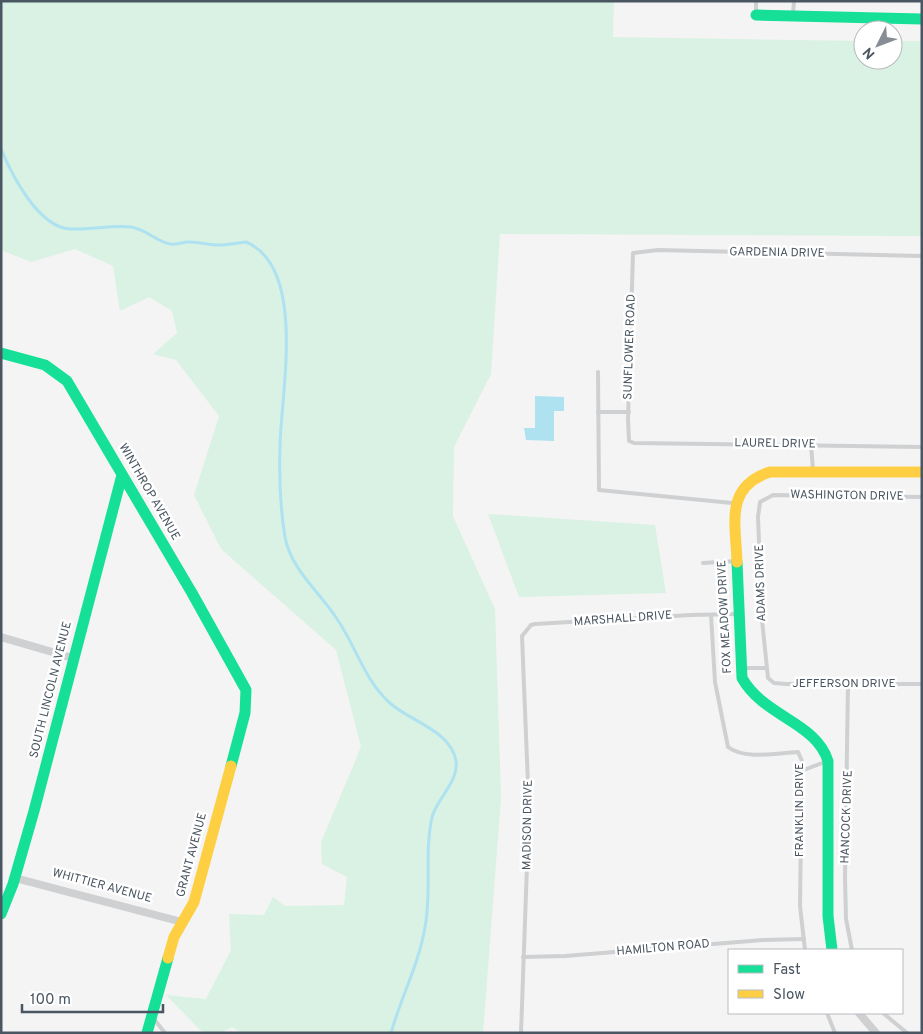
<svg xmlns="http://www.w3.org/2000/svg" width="923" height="1034" viewBox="0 0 923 1034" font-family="Overpass,sans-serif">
  <rect width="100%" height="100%" fill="#f4f4f4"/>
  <g fill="#d9f2e3">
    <path d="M1,1H614L613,37L863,41V60H893V41H922V236L500,234L491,374L454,447L453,516L495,609L501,798L483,1033H242L232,1027L220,1033H203L166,995L206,999L231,950L229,914L264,915L273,897L285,906L344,905L347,877L322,864L321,842L361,747L336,650L221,549L194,495L219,416L176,360L153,354L177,333L172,311L149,297L120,311L113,266L75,249L31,262L1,250Z"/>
    <path d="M488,514L655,525L666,593L519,597Z"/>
  </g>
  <path fill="#aee2f0" d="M535,396L564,397V411H554V441L526,440L524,428H535Z"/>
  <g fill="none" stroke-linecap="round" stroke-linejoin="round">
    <path stroke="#aee2f0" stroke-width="3" d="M1,149C12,175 38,227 70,229C91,230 111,225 131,227C146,229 155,241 170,244C176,245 182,242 189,242C199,242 209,245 219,245C228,245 237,243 246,242C307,267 281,394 280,445C279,475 280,507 285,537C291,570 320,592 337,619C356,646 365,682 391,704C412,722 451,731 456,761C459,782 437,798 432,817C424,855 432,891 425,927C419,964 401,997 391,1033"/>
    <g stroke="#ced0d2" stroke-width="4">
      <path d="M756,13V1"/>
      <path d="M793,14L794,1"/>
      <path d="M922,256L658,250L633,253L628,419L629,441L634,443L922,447"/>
      <path d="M598,372L599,490L732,503"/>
      <path d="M598,412H629"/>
      <path d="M811,445L813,470"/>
      <path d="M922,497L773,495L760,502L758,517L762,620L768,678L774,683L786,684H922"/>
      <path d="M703,563L736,561"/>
      <path d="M711,615L715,682L728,747C745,760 777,753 798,752L802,761L800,906L805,950"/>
      <path d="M744,668H766"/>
      <path d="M848,684L845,878L846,919L852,950"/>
      <path d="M801,771L825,762"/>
      <path d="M523,957L565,956L763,940L804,939"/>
      <path d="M827,1013L835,1033"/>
      <path d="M883,1013L907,1033"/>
      <path d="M154,1019L165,1033"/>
      <path d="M521,1033L529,809L522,636L531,625L535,624L691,615L737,614"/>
    </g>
    <g stroke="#ced0d2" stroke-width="8">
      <path d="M1,637L73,658"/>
      <path d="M15,878L182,922"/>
      <path d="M859,1013L876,1033"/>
    </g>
    <g stroke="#16e098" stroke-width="11">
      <path d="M756,15L922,19"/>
      <path d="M1,353L45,365L67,381L192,593L246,690L245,713L231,766"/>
      <path d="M737,562L742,678C764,717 816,722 828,761V916L832,950"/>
      <path d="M1,914L13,884L34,811L122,475"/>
      <path d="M147,1033L168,958"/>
    </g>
    <g stroke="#ffcf43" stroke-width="11">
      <path d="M737,562C736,524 724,487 770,472H922"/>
      <path d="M168,958L174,937L194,902L231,766"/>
    </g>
  </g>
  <g text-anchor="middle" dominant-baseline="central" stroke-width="5" stroke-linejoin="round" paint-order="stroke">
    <g font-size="12" fill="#4a5661" stroke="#fff">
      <text transform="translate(777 253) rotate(1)">GARDENIA DRIVE</text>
      <text transform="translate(630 347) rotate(-88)">SUNFLOWER ROAD</text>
      <text transform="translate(775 444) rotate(1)">LAUREL DRIVE</text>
      <text transform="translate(149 492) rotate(60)">WINTHROP AVENUE</text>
      <text transform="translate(847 496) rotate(1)">WASHINGTON DRIVE</text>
      <text transform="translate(761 583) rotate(-92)">ADAMS DRIVE</text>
      <text transform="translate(725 617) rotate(-93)">FOX MEADOW DRIVE</text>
      <text transform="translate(623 619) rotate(-4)">MARSHALL DRIVE</text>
      <text x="844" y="684">JEFFERSON DRIVE</text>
      <text transform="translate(51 690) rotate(-76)">SOUTH LINCOLN AVENUE</text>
      <text transform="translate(800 810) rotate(-90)">FRANKLIN DRIVE</text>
      <text transform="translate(847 817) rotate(-88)">HANCOCK DRIVE</text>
      <text transform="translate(528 825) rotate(-89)">MADISON DRIVE</text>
      <text transform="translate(192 855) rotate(-75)">GRANT AVENUE</text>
      <text transform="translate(102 886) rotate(15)">WHITTIER AVENUE</text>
      <text transform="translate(663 948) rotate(-5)">HAMILTON ROAD</text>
    </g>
  </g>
  <rect width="923" height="1034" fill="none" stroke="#4a5661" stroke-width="5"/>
  <rect x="728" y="949" width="175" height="65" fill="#ffffff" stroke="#b7bbc0"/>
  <rect x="738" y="965" width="25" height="8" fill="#16e098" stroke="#b7bbc0"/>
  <text x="773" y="974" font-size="15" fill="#4a5661">Fast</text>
  <rect x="738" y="990" width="25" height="8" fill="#ffcf43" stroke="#b7bbc0"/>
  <text x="773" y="999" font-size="15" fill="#4a5661">Slow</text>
  <g transform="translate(878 45) rotate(228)"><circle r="24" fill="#ffffff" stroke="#b7bbc0"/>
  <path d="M0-4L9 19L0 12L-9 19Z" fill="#868d94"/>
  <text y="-8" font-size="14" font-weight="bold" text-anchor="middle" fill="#4a5661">N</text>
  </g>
  <path d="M22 1004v8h141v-8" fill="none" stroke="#4a5661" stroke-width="2.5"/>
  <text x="30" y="1004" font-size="15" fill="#4a5661" stroke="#ffffff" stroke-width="4" paint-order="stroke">100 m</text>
</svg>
